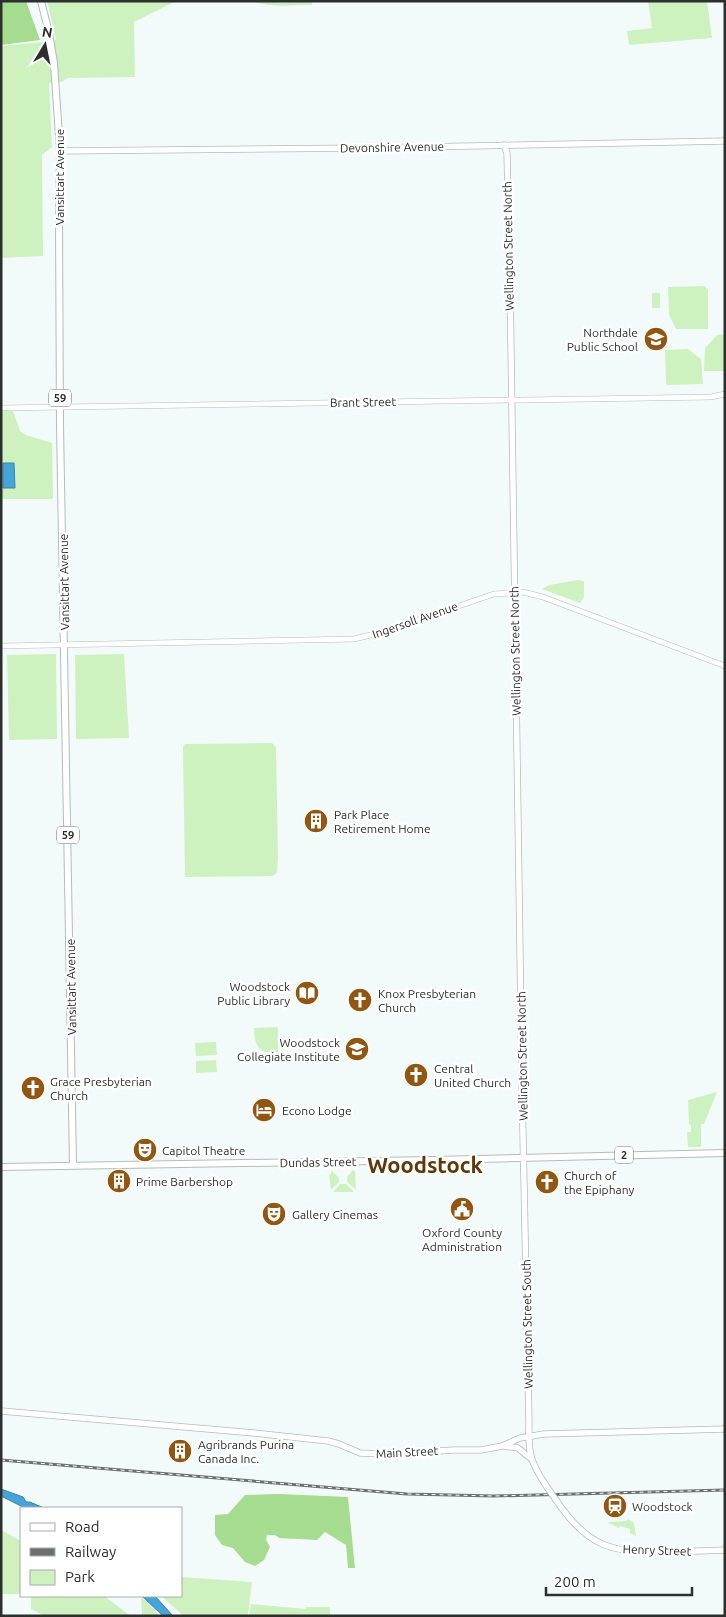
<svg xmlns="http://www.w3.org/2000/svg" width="726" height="1617" viewBox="0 0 726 1617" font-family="Ubuntu,sans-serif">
  <rect width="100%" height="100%" fill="#f3fbfa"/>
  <g fill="#cdf2c0">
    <path d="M47,1H176L134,22L135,77L68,78L62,82L49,83L52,147L42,155L43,256L1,258V46L43,42L56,40Z"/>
    <path d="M253,1H312V5C294,5 270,8 253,1Z"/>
    <path d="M648,1H707L712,38L629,45L627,31L652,28Z"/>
    <path d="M705,286L708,290V329H676L669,315L668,287Z"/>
    <rect x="652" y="293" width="8" height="15"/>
    <path d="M663,328L664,340L654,341V329Z"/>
    <path d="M725,334V371H704L705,348L717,335Z"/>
    <path d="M688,349L701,359L703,384L667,385L666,383L665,350Z"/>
    <path d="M1,411H13L20,431L26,435L52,443L53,499H1Z"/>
    <path d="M578,580L584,581V597L580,603L542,589L549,585Z"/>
    <path d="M56,654L57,739L9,740L7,655Z"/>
    <path d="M124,654L129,738L76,739L75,655Z"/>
    <path d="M272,743L276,747L278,858L277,873L272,876L185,877L183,747L185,744Z"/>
    <path d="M277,1027L278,1029V1053C259,1055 254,1045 254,1028Z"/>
    <path d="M216,1042L217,1055L196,1056L195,1043Z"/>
    <path d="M216,1060L217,1072L196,1073V1061Z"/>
    <path d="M717,1092L704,1124H701V1147H688L687,1132H691V1125L689,1124L688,1100Z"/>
    <path d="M331,1170L338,1177L339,1182L331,1190L329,1174H331Z"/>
    <path d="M353,1170L355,1171L356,1190L347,1182V1177Z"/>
    <path d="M340,1184H346L354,1192H333Z"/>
    <path d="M628,1519L634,1523L636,1536L630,1533V1529L620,1526L619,1528L607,1522L626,1521Z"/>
    <path d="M1,1530L21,1541V1594H1Z"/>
    <path d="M181,1577L252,1582L248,1616H184L161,1596H181Z"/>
    <path d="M31,1596H104L131,1616H44L31,1609Z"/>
    <path d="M141,1596L160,1616H142Z"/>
    <path d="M251,1604L306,1609V1607H330V1616H249Z"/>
  </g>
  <g fill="#a5dc90">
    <path d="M1,1H26L40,40L1,45Z"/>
    <path d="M279,1494L348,1497L355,1568H348L346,1545L325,1532L317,1540L279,1538L275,1535H267L266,1540L270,1547L264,1560L255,1566L245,1562L233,1548L222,1545L215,1535V1515L228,1514L245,1495Z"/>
  </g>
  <g fill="#45a4d8" stroke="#3e81a5">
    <path d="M3,463H14L15,488H3Z"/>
    <path d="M1,1489L23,1497L26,1502H30L44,1508H25L1,1496Z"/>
    <path d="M142,1596H155L173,1616H163Z"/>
  </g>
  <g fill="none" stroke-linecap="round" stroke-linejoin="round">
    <g stroke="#b4bcbb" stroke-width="6">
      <g id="tertiary">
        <path d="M1,408L711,397L725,394"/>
        <path d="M1,646L354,639L379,633L494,594L523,592L543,597L725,666"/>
      </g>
    </g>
    <g stroke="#b4bcbb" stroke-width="7">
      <g id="secondary">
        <path d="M504,145L507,153L510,282L522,1087L529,1423C528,1453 530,1462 547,1487"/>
        <path d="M60,151L366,148L725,141"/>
        <path d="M1,1411L254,1433L328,1441L339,1444L360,1453L383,1454L455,1450H481L502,1446L520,1438L544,1434L725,1429"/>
        <path d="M504,1446L518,1448L530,1458"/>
        <path d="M556,1500C588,1548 613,1553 667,1552C686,1551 706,1551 725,1550"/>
      </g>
    </g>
    <g stroke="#b4bcbb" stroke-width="8">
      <g id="primary">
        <path d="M41,1L49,33L54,63L60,151L59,220L60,425L73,1165"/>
        <path d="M1,1167L433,1160L725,1153"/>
      </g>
    </g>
    <use href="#tertiary" stroke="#fff" stroke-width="5"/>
    <use href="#secondary" stroke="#fff" stroke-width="5.5"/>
    <use href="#primary" stroke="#fff" stroke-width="6"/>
    <g stroke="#6c7170" stroke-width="3">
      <path id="rail" d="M1,1460L407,1494L494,1496L725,1490"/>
    </g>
    <use href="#rail" stroke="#fff" stroke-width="1" stroke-dasharray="4" stroke-linecap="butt"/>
    <g stroke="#b4bcbb" stroke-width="7" stroke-linecap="butt">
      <path id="secondary-bridge" d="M547,1487L556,1500"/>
    </g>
    <use href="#secondary-bridge" stroke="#fff" stroke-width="5.5"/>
  </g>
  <defs>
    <g id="school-disc" transform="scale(1.25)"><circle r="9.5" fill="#905612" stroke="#fff"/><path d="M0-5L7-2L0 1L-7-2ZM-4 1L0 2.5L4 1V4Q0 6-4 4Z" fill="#fff"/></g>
    <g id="building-disc" transform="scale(1.25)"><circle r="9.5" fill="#905612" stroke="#fff"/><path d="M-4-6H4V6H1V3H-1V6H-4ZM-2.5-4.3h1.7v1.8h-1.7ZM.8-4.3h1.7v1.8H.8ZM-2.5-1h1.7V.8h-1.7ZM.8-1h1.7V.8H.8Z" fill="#fff"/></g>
    <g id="library-disc" transform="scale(1.25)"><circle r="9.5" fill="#905612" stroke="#fff"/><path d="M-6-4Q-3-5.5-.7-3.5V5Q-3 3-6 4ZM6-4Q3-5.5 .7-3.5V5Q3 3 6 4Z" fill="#fff"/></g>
    <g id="church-disc" transform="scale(1.25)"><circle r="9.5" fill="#905612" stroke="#fff"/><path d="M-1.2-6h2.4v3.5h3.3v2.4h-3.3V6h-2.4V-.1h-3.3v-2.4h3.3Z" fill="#fff"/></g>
    <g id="hotel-disc" transform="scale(1.25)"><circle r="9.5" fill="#905612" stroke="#fff"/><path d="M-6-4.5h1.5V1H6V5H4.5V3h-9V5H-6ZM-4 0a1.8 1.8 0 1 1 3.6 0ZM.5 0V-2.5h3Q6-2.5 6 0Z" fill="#fff"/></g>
    <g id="theatre-disc" transform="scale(1.25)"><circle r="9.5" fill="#905612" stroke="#fff"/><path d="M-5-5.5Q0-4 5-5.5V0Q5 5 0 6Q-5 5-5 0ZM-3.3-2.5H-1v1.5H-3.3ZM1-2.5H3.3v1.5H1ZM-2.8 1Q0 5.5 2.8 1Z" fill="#fff"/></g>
    <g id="civic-disc" transform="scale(1.25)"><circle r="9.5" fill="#905612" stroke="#fff"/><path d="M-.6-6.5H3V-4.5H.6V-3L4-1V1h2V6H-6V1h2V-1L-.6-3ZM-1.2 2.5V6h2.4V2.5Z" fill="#fff"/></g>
    <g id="station-disc" transform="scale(1.25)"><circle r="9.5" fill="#905612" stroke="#fff"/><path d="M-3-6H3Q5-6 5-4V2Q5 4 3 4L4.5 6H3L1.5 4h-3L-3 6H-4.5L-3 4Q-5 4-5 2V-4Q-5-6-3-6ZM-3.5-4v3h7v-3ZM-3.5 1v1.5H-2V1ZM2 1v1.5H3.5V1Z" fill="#fff"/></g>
  </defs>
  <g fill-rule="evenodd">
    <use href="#school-disc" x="656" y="339"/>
    <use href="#building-disc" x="316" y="821"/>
    <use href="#library-disc" x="307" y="993"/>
    <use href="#church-disc" x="360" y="1000"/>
    <use href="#school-disc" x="357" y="1049"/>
    <use href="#church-disc" x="416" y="1075"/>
    <use href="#church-disc" x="33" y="1088"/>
    <use href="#hotel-disc" x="264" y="1110"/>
    <use href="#theatre-disc" x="145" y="1150"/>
    <use href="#building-disc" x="119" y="1181"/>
    <use href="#church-disc" x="547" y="1182"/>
    <use href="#civic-disc" x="462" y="1209"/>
    <use href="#theatre-disc" x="274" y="1214"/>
    <use href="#building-disc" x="180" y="1451"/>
    <use href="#station-disc" x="615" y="1506"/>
  </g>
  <g text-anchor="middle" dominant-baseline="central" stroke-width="5" stroke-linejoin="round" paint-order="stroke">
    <g fill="#fff" stroke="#6b6d6d" stroke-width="1">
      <rect x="49" y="389.5" width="22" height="17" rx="4"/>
      <rect x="57" y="826.5" width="22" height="17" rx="4"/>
      <rect x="615" y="1146.5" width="18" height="17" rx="4"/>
    </g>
    <g font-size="11" font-weight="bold" fill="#2c2f2e">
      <text x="60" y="398">59</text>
      <text x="68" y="835">59</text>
      <text x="624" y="1155">2</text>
    </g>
    <g font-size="12" fill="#2c2f2e" stroke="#fff">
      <text transform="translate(392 147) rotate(-1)">Devonshire Avenue</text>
      <text transform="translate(59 177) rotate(-90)">Vansittart Avenue</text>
      <text transform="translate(508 246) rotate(-91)">Wellington Street North</text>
      <text transform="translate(363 402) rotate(-1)">Brant Street</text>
      <text transform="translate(64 582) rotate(-91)">Vansittart Avenue</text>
      <text transform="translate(415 620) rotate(-19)">Ingersoll Avenue</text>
      <text transform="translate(515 651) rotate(-91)">Wellington Street North</text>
      <text transform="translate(71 987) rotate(-91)">Vansittart Avenue</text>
      <text transform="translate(522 1056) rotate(-91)">Wellington Street North</text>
      <text transform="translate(318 1162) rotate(-1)">Dundas Street</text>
      <text transform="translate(527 1324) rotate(-91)">Wellington Street South</text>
      <text transform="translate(407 1452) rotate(-3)">Main Street</text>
      <text transform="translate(657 1550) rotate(2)">Henry Street</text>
    </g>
    <g font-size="12" fill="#2c2f2e" stroke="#fff" text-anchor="start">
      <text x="638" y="332" text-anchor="end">Northdale<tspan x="638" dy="14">Public School</tspan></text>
      <text x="334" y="814">Park Place<tspan x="334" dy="14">Retirement Home</tspan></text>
      <text x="290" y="986" text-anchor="end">Woodstock<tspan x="290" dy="14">Public Library</tspan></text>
      <text x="378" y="993">Knox Presbyterian<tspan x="378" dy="14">Church</tspan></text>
      <text x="340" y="1042" text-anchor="end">Woodstock<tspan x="340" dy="14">Collegiate Institute</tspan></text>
      <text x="434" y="1068">Central<tspan x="434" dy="14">United Church</tspan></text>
      <text x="50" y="1081">Grace Presbyterian<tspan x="50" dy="14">Church</tspan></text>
      <text x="282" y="1110">Econo Lodge</text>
      <text x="162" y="1150">Capitol Theatre</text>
      <text x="564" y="1175">Church of<tspan x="564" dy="14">the Epiphany</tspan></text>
      <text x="136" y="1181">Prime Barbershop</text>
      <text x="292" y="1214">Gallery Cinemas</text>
      <text x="462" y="1232" text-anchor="middle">Oxford County<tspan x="462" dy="14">Administration</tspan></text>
      <text x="198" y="1444">Agribrands Purina<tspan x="198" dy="14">Canada Inc.</tspan></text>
      <text x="632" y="1506">Woodstock</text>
    </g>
    <g font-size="22" font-weight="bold" fill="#5f3709" stroke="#fff">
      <text x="425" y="1164">Woodstock</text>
    </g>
  </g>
  <rect width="726" height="1617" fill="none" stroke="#2c2f2e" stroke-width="5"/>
  <rect x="20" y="1507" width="162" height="90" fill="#ffffff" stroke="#abacab"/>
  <rect x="30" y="1523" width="25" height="8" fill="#ffffff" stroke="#abacab"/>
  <text x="65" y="1532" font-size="15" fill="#2c2f2e">Road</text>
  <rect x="30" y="1548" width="25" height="8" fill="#6c7170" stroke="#abacab"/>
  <text x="65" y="1557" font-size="15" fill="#2c2f2e">Railway</text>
  <rect x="30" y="1570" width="25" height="15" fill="#cdf2c0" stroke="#abacab"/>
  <text x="65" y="1582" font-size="15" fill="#2c2f2e">Park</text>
  <g transform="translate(45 45) rotate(10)" stroke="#ffffff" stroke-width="4" paint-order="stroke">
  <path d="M0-4L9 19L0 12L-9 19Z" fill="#2c2f2e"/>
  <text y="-8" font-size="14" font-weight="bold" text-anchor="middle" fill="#2c2f2e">N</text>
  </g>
  <path d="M546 1587v8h146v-8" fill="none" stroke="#2c2f2e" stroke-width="2.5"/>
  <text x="554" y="1587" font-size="15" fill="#2c2f2e" stroke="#ffffff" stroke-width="4" paint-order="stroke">200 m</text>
</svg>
